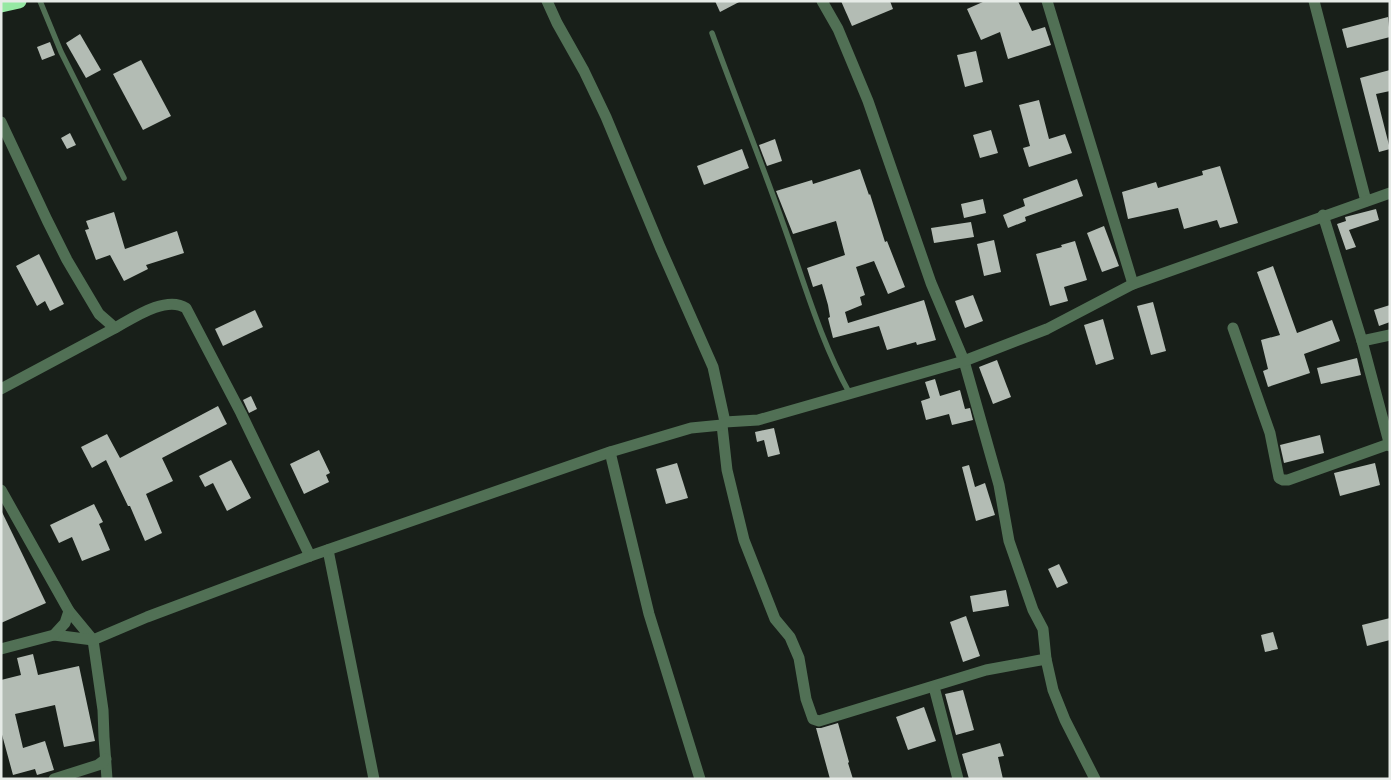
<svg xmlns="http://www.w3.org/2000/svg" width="1391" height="780" viewBox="0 0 1391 780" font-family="Mulish,sans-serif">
  <rect width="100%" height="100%" fill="#181f19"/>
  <g fill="#b3bcb4">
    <path d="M715,1H741L720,12Z"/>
    <path d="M841,1H890L893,9L852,26Z"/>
    <path d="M985,1H1018L1032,31L1045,27L1051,45L1008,59L1000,32L981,40L967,9Z"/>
    <path d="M1388,17L1390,37L1347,48L1342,29Z"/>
    <path d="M80,34L101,70L86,78L66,43Z"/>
    <path d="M50,42L55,55L42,60L37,47Z"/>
    <path d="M976,51L983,82L965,87L957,55Z"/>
    <path d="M141,60L171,116L143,130L113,74Z"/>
    <path d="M1390,70V91L1376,94L1390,149L1379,152L1360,78Z"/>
    <path d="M1039,100L1049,139L1065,134L1072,153L1029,167L1023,148L1030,146L1019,105Z"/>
    <path d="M991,130L998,153L980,158L973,135Z"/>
    <path d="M70,133L76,145L67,149L61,138Z"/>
    <path d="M775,139L782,161L767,166L759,145Z"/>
    <path d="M742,149L749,168L704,185L697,166Z"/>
    <path d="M1220,166L1238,223L1220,228L1217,220L1184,229L1178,208L1128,219L1122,192L1156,182L1158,188L1203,175L1202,171Z"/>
    <path d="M860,169L869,195L870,194L885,242L887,241L905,287L888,294L874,261L856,267L865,295L860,297L862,305L845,312L848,323L924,300L936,340L917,345L916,342L887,350L879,326L833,338L828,318L830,317L828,305L822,284L813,287L807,268L845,255L836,221L793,234L776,191L812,180L813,184Z"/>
    <path d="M1077,179L1083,196L1025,217L1026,221L1008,228L1003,215L1025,206L1023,199Z"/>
    <path d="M983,199L986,213L964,218L961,204Z"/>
    <path d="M1376,209L1379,220L1349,230L1356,247L1346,250L1337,224L1346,221L1345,217Z"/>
    <path d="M114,212L125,249L177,231L184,253L146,265L148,269L124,281L110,255L96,260L85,230L89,229L86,221Z"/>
    <path d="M971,222L974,237L934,243L931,228Z"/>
    <path d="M1104,226L1119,266L1102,272L1087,233Z"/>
    <path d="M994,240L1001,272L984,276L977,244Z"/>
    <path d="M1075,241L1087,280L1064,287L1068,301L1050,306L1036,254L1062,247L1061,245Z"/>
    <path d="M39,254L64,304L50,311L45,301L37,306L16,266Z"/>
    <path d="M1273,266L1297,333L1332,320L1340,341L1304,354L1310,373L1268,387L1263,371L1268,369L1261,340L1280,335L1257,272Z"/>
    <path d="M973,295L983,321L965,328L955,301Z"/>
    <path d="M1153,302L1166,351L1151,355L1137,306Z"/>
    <path d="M1390,305V322L1379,326L1374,310Z"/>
    <path d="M255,310L263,327L223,346L215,329Z"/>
    <path d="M1103,319L1114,359L1096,365L1084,325Z"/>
    <path d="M1357,358L1361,375L1321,384L1317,368Z"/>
    <path d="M997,360L1011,397L993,404L979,367Z"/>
    <path d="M935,379L940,396L960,390L965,409L970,408L973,420L952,425L949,414L926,420L921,401L930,398L925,382Z"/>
    <path d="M251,396L257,409L249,413L243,400Z"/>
    <path d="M218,406L227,424L162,458L173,481L146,494L162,533L145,541L130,506H128L106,460L92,468L81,447L107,434L120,458Z"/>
    <path d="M774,428L780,454L768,457L764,440L757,442L755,432Z"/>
    <path d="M1320,435L1324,453L1284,463L1280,445Z"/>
    <path d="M319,450L330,473L326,475L329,482L304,494L290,464Z"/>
    <path d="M231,460L251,498L227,511L213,483L205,487L199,476Z"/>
    <path d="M677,463L688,498L666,504L656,469Z"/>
    <path d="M1375,463L1380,485L1340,496L1334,473Z"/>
    <path d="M969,465L975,487L985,483L995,515L976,521L962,467Z"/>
    <path d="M94,504L103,522L99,524L110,550L82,561L72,537L59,543L50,525Z"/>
    <path d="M1,510L46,603L1,623Z"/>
    <path d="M1059,564L1068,583L1057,588L1048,569Z"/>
    <path d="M1006,590L1009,606L973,612L970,596Z"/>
    <path d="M966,616L980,656L963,662L950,622Z"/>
    <path d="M1390,618V640L1367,646L1362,625Z"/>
    <path d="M1273,632L1278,649L1265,652L1261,635Z"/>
    <path d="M33,654L38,675L79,666L95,741L64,747L55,705L15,714L23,748L45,741L54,770L37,775L35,769L13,775L1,731V680L21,675L17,658Z"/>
    <path d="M963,690L974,730L956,735L945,694Z"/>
    <path d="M924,707L936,741L908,750L896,717Z"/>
    <path d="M838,723L849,762L848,763L853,779H830L816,728H821Z"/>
    <path d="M1000,743L1004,756L998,757L1003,779H969L962,754Z"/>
  </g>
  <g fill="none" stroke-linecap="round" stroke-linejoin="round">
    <g stroke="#517055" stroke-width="5.5">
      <path d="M40,1L61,52L124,178"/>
      <path d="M712,33C736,99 762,163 785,229C805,285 821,342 850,394"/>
    </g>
    <g stroke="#517055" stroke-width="11">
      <path d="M547,1L557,23L584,71L606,117L660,247L713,367L725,422"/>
      <path d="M822,1L838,29L868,101L931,283L964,361L999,485L1009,541L1033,610L1043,629L1046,659L1053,690L1065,720L1095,779"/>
      <path d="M1047,1L1133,284"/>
      <path d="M1314,1L1366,201"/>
      <path d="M1,122L47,220L67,260L99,314L115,328C133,318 166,295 186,308L241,413L310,556"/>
      <path d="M1323,215L1362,341L1390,446"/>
      <path d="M1233,328L1270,433L1279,478L1283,480H1288L1389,444"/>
      <path d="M1362,341L1390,335"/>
      <path d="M1,389L115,328"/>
      <path d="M722,425L727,470L744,540L775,619L790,637L799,658L806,699L813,719L819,721L986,670L1046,659"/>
      <path d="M610,452L649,614L700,779"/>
      <path d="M1,490L69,611L93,640L103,710L104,737L107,779"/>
      <path d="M328,550L374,779"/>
      <path d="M54,635L93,640L147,617L310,556L610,452L691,428L722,425L725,422L758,420L964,361L1047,329L1133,284L1390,193"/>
      <path d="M1,649L54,635L65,623L69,611"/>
      <path d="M934,687L958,779"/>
      <path d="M54,779L98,765L106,759"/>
    </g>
    <path stroke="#95e8a3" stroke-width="15" d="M1,5L19,1"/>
  </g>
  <rect width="1391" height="780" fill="none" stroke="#e6ebe7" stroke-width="5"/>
</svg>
